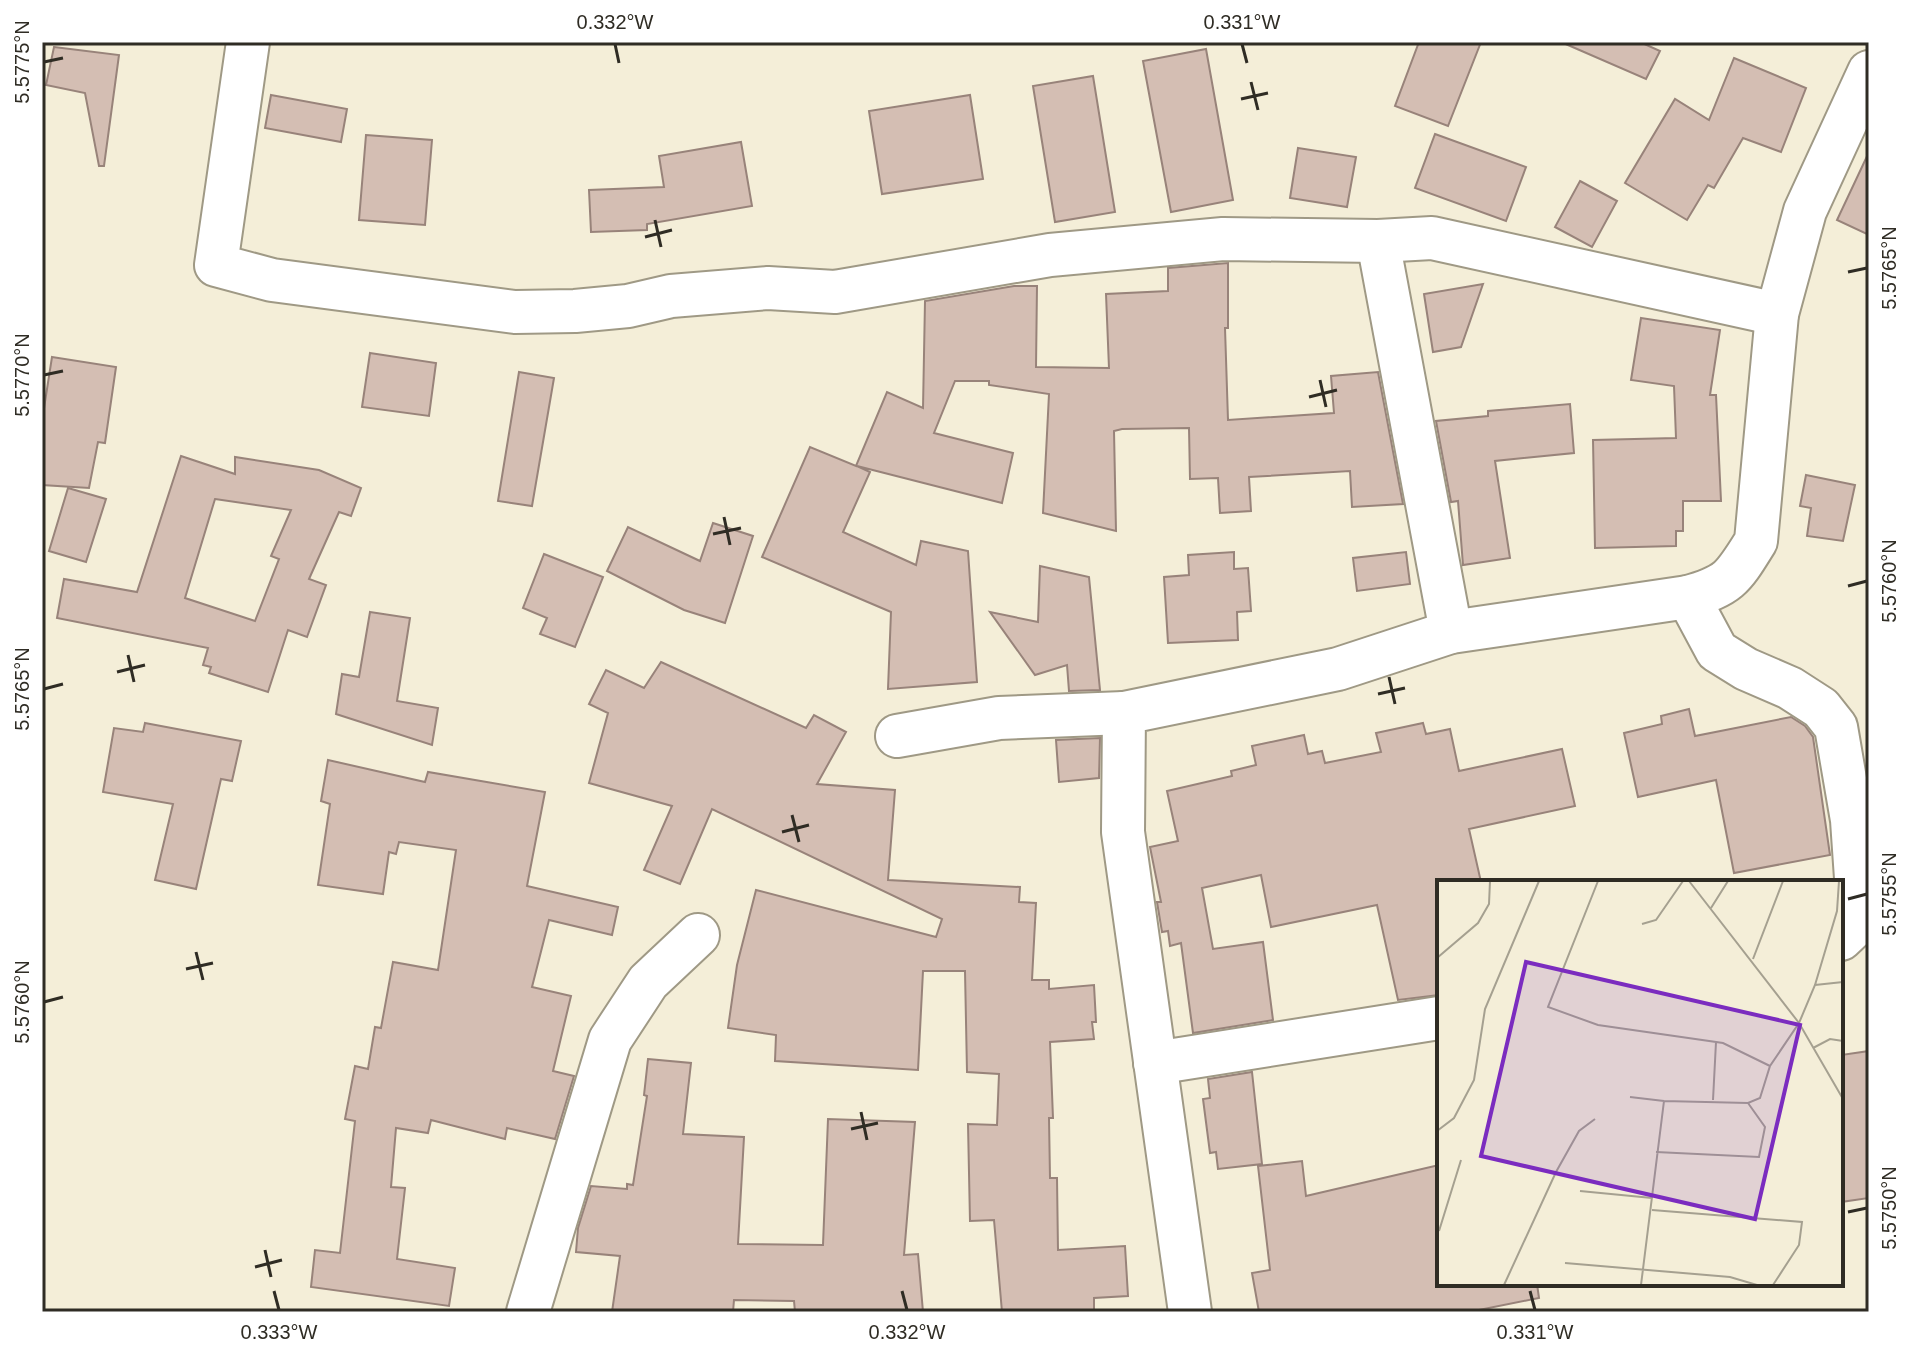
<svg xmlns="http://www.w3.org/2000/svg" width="1911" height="1354" viewBox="0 0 1911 1354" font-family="Arial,sans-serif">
  <rect width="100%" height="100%" fill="#f4eed8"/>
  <g fill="#d4beb3" stroke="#98837a" stroke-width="2" fill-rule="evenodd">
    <path d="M1419,42H1481L1448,126L1395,106Z"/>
    <path d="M1561,42H1640L1660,51L1646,79Z"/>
    <path d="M54,47L119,55L104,166H99L85,93L46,85Z"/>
    <path d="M1206,49L1233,200L1171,212L1143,61Z"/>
    <path d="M1734,58L1806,88L1781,152L1743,138L1714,188L1708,185L1687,220L1625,183L1675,99L1709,120Z"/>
    <path d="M1093,76L1115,212L1055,222L1033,86Z"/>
    <path d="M271,95L347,109L341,142L265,128Z"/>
    <path d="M970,95L983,179L882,194L869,111Z"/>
    <path d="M1435,134L1526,167L1506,221L1415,188Z"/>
    <path d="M366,135L432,140L425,225L359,220Z"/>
    <path d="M741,142L752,206L647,224V230L591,232L589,190L664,187L659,156Z"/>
    <path d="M1298,148L1356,157L1347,207L1290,198Z"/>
    <path d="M1869,152V235L1837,220Z"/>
    <path d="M1580,181L1617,201L1592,247L1555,227Z"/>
    <path d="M1228,263V328H1225L1228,420L1334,413L1331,376L1378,372L1403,504L1352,507L1350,471L1249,477L1251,511L1220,513L1218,478L1190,479L1189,428L1122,429L1114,431L1116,531L1043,513L1049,394L989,385V381H955L934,433L1013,453L1002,503L857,466L870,472L843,532L916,565L921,541L968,551L977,682L888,689L891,612L762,557L810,447L856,466L887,392L923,408L925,301L1014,286H1037L1036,367L1109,368L1106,294L1168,291V268Z"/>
    <path d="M1483,284L1461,347L1433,352L1424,294Z"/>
    <path d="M1641,318L1720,330L1710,395H1716L1721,501H1683V531H1676V546L1595,548L1593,440L1676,438L1674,386L1631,380Z"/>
    <path d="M370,353L436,363L429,416L362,407Z"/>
    <path d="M52,357L116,367L105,443L98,442L89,488L42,485V421Z"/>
    <path d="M519,372L554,378L532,506L498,501Z"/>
    <path d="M1570,404L1574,453L1495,461L1510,558L1463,565L1458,501L1451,502L1436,421L1488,416V411Z"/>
    <path d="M181,456L235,474V457L319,470L361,488L351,516L339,512L309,579L326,585L307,637L288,630L268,692L209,673L211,667L203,665L208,648L57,618L64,579L137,592ZM215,499L291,510L271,556L279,559L255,621L185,598Z"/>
    <path d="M1806,475L1855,485L1843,541L1807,536L1811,508L1800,506Z"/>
    <path d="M68,488L106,499L86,562L49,551Z"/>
    <path d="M713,523L753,536L725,623L684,610L607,571L628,527L700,561Z"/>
    <path d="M1234,552V569L1248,568L1251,611L1237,612L1238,640L1168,643L1164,577L1189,575L1188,555Z"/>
    <path d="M1406,552L1410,584L1357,591L1353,558Z"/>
    <path d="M544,554L603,577L575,647L540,634L547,618L523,608Z"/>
    <path d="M1040,566L1089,577L1100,690L1069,691L1067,665L1035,675L990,612L1038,622Z"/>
    <path d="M370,612L410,618L397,701L438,708L432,745L336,714L342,674L359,677Z"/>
    <path d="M661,662L806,728L814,715L846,732L817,784L895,790L888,880L1020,887L1019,902L1036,903L1032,980H1049V989L1094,985L1096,1022H1092L1094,1039L1050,1042L1053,1118H1049L1050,1178H1057L1058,1250L1125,1246L1128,1296L1094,1298V1312H1002L994,1220L970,1221L968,1124L997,1125L999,1074L967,1072L965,971H923L918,1070L775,1061L776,1035L728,1028L737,965L756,890L936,937L942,919L712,809L680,884L644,870L672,806L589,783L608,713L589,704L606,670L644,688Z"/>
    <path d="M1689,709L1695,736L1791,717L1805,726L1813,737L1830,855L1734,873L1716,780L1638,797L1624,733L1662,724L1661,716Z"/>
    <path d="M145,723L241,741L232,781L221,779L196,889L155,880L173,804L103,792L114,728L143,732Z"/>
    <path d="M1423,723L1426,734L1450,729L1459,771L1562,749L1575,806L1469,829L1481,882H1439V995L1398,1000L1377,905L1271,927L1261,875L1202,888L1213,949L1263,942L1273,1020L1193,1033L1181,943L1170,946L1168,931L1162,932L1157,902H1161L1150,847L1178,841L1167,791L1232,776L1231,771L1256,765L1252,746L1304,735L1308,754L1322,751L1325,763L1381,752L1376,733Z"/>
    <path d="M1100,738L1099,778L1059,782L1056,740Z"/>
    <path d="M328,760L425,782L428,772L545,792L527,886L618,907L612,935L549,920L532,987L571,996L553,1071L574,1076L555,1139L507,1128L505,1139L431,1120L428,1133L396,1128L391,1187L405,1188L397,1259L455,1268L449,1306L311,1287L315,1250L340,1253L355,1121L345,1119L355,1066L368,1069L375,1027L381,1028L393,962L438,970L456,850L399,842L396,854L389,852L383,894L318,885L330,804L321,801Z"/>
    <path d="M1869,1051V1198L1841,1202V1055Z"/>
    <path d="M648,1059L691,1063L683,1134L744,1137L738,1244L823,1245L828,1119L915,1122L904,1255L918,1254L923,1312H795L794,1301L734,1300L733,1312H612L620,1256L576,1252L578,1228L591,1186L627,1189V1184L633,1185L647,1096L644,1095Z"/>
    <path d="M1252,1072L1262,1164L1218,1169L1216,1152L1210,1153L1203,1099L1210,1098L1208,1079Z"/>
    <path d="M1302,1161L1306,1196L1439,1165V1284H1537L1539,1298L1469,1312H1259L1252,1273L1270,1270L1258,1166Z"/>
  </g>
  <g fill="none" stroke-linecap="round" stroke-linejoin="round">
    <g stroke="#9f9985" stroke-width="46">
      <g id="street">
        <path d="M248,42L216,265L272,280L515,312L575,311L628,306L671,296L768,288L835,292L1050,255L1223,239L1378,241L1432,238L1777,314"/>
        <path d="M1378,241L1451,632"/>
        <path d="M1688,597L1717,651L1746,669L1790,688L1821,708L1836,727L1852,820L1859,922L1841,939"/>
        <path d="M897,736L999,718L1124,713"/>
        <path d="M1155,1063L1439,1018"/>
        <path d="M528,1312L610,1040L648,982L698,935"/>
        <path d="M1190,1312L1123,832L1124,713L1338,669L1451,632L1688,597C1730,585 1733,578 1756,541L1777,314L1805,211L1869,72"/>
      </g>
    </g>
    <use href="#street" stroke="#fff" stroke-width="42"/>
  </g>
  <path fill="none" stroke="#2f2c24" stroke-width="3" d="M615,44L619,63M1242,44L1247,63M44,62L63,58M1251,82L1258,110M1241,99L1268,93M655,220L661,247M645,237L672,230M1848,272L1867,268M44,375L63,371M1320,380L1326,407M1309,397L1337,390M724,517L730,545M713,534L741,528M1848,586L1867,581M128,655L134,682M117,672L145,665M1389,677L1395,704M44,689L63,684M1378,694L1405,688M792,815L799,842M782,832L809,825M1848,899L1867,894M196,952L203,980M186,969L213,963M44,1002L63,997M861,1112L867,1140M851,1129L878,1123M1848,1212L1867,1208M265,1250L271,1277M255,1267L282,1260M274,1291L279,1310M902,1291L907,1310M1530,1291L1535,1310"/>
  <g transform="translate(1437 880)">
    <rect width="406" height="406" fill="#f4eed8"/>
    <path fill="none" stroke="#a5a090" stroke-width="2" d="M161,1L111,127L161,145L286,163L333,186M252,1L362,143L406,219M274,28L291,1M205,44L219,40L246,1M0,78L41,43L52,24L53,1M316,79L346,1M378,105L406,102M376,168L393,159L406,161M193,217L227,221M276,220L279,162M0,251L17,238L37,200L48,129L102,1M219,272L322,277L328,247L311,223M143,311L215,318M215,330L365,342L362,365L336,405M2,351L24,280M128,383L293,397L320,405M67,405L119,292L142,251L158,239M204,405L227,221L311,223L323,218L333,186L362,143L378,105L400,31L402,1"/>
    <path fill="#7b2cbf" fill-opacity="0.15" stroke="#7b2cbf" stroke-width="4" d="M89,82L363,145L318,339L44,276Z"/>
    <rect width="406" height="406" fill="none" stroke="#2f2c24" stroke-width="4"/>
  </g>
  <rect width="1911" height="1354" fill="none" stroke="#ffffff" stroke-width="88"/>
  <rect x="44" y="44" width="1823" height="1266" fill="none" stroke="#2f2c24" stroke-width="3"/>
  <g font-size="20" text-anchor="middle" fill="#2f2c24">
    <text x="615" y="29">0.332°W</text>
    <text x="1242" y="29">0.331°W</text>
    <text transform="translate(22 62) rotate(-90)" y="7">5.5775°N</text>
    <text transform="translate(1889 268) rotate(-90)" y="7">5.5765°N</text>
    <text transform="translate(22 375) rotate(-90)" y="7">5.5770°N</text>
    <text transform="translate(1889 581) rotate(-90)" y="7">5.5760°N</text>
    <text transform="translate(22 689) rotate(-90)" y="7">5.5765°N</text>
    <text transform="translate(1889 894) rotate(-90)" y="7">5.5755°N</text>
    <text transform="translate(22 1002) rotate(-90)" y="7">5.5760°N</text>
    <text transform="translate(1889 1208) rotate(-90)" y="7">5.5750°N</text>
    <text x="279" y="1339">0.333°W</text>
    <text x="907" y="1339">0.332°W</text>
    <text x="1535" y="1339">0.331°W</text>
  </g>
</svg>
